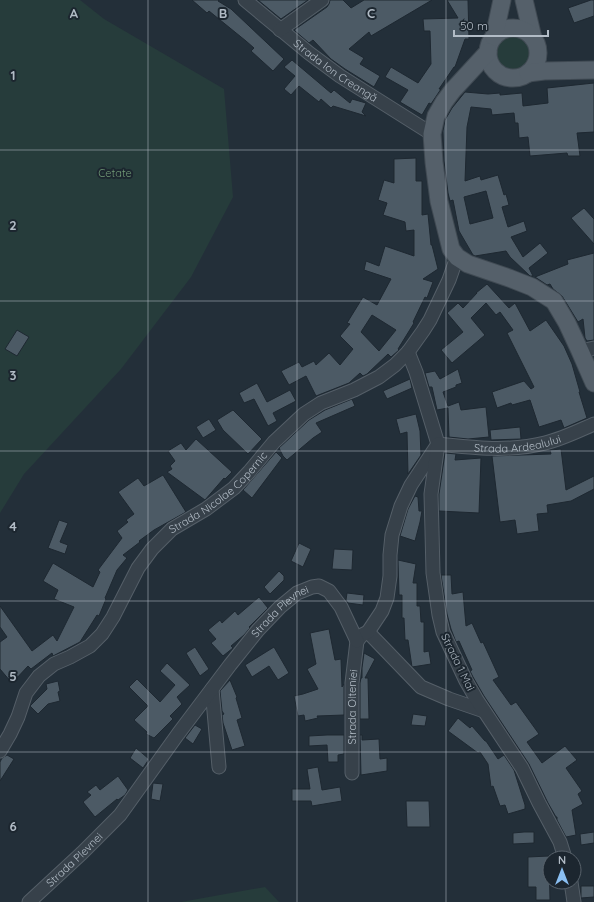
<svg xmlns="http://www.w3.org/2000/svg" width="594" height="902" viewBox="0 0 594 902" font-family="Quicksand,sans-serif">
  <rect width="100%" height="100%" fill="#232f39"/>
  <g fill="#263c3b">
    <path d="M0,0H80L104,19L224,89L233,197L191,277L121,369L24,474L0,513Z"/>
    <circle cx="513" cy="52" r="19"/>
    <path d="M265,887L279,902H181Z"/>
  </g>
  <g fill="#4c5a65" stroke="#1e2831" fill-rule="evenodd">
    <path d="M192,0H219L218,1L231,9L284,59L273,71L251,51L254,48L246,41L209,11L207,13Z"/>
    <path d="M258,0H308L281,19Z"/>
    <path d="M330,0H343L351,8L364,0H432L371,36L369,32L349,49L364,58L360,64L380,76L374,87L345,69L331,59L313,40L309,43L294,30L327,7L329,4Z"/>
    <path d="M447,0H468L469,39H465L455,67H454L439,89H441L431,104L429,103L422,115L400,102L408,90L385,77L391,67L418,83L431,64L430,31H424L423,19L458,18Z"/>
    <path d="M591,0H594V16L574,23L568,8Z"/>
    <path d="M292,60L331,93L334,90L350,103L352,99L366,103L362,112L366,116L333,106L331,108L321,99L319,102L299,86L291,95L284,89L295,76L284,67Z"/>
    <path d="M594,83V132L577,133L580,156H568L567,153L530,156L528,137L519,138L518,123H515L514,113L492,115L491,109L471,107L467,127L465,181L480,176L481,180L498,175L504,195L506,194L509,205L502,207L508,227L524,221L527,231L511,237L523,257L540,243L548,253L529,268L533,276H530L510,257L506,251L475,256L473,255L459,231L453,200L450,201L448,193L444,161L443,131L445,120L452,108L465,92L488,94L500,93V95L522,93L523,106L548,103L547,88ZM486,191L493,218L470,224L464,197Z"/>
    <path d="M416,158V181H422V215L428,214L431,245H432L438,269L423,279L433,282L427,298L425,297L413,322L414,323L398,349L399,350L391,357L388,354L367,374L363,376L360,373L349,383L316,396L306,376L289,385L281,371L299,362L302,367L314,361L316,365L329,353L340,365L353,349L340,336L350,324L347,323L363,297L377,305L391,279L364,270L366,261L379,266L385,246L414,256V230L406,231L405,222L383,215L387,203L378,200L384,180L394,183V159ZM372,315L396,330L379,351L361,332Z"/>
    <path d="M584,208L594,219V244L571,218Z"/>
    <path d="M594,253V340L587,341L585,338L583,319L578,322L562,296L553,289L550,284L547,285L535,277L568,264L567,260Z"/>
    <path d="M487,284L509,308L515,303L530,331L546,320L564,346L572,364L580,392H579L587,418L564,428L561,420L539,427L530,400L512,405L511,403L497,408L492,392L524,381L531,389L534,387L507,333L513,330L500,312L496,315L486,303L471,318L485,335L452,363L441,350L463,332L447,313L458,303L463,308L477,293H476Z"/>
    <path d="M17,330L29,337L17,356L5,349Z"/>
    <path d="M458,369L462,383L456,385V387L443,392L448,406L459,402L461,410L486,407L489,437L468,439L449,437L448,408L437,410L432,387H429L425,373L435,371L440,379Z"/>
    <path d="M410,379L412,388L387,399L383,391Z"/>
    <path d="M257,383L267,402L290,390L296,401L273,413L277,421L268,426L254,399L244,403L239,393Z"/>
    <path d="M352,399L355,406L316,423L322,432L313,438L287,460L283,456L279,448L309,420L325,410Z"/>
    <path d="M233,410L262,439L248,454L223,430L217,420Z"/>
    <path d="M416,414L420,431L421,455L408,474L407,432L400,434L396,419Z"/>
    <path d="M209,419L216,430L203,438L196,427Z"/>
    <path d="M520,427L521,439L491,440L490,430Z"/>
    <path d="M196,439L232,472L225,479L224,478L205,500L167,472L172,469L170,466L175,461L168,451L181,443L186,450Z"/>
    <path d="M561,449L566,490L594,476V489L571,501L547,505L548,513L537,514L539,531L517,534L515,520L500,522L492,456L551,454L550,450Z"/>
    <path d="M276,452L282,458L252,498L243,490Z"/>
    <path d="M445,453L456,454L455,460L481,458L479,513L439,511V494Z"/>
    <path d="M163,475L186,512L154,530L139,541L140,542L123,555L127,558L117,570L105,598L106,599L99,616L97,615L80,642L53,656L52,653L31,669L28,666L15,680L11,682L0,669V642L7,637L0,627V606L32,651L53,635L57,641L74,607L54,599L58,590L43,581L53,563L93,587L100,572L98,570L122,538L117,531L128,522L126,520L134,514L118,492L138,478L144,486Z"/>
    <path d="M415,496L418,497L419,511H422L420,522L415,541L400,536L408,509Z"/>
    <path d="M59,520L68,523L60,542L68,545L65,554L48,548Z"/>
    <path d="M299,543L311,549L303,567L291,561Z"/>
    <path d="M334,549L353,550L352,570L332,569Z"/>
    <path d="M398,560L416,564L413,583H417V606H420L421,622H424V652L429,651L431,664L412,667L408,640H405L404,618H402V595H399Z"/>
    <path d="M279,571L284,576V580L270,594L264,587Z"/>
    <path d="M441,575H451L452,594L463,592L466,626L472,623L481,643L483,642L499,677L493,680L511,705L516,702L539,734L527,742L542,763L565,746L577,760L566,768L582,791L578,794L583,804L572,810L576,835L566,837L557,820V817H556L548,803L529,764L484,696L473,677L470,671L472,670L459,641L456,642L451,629L447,614Z"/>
    <path d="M347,593L364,595L363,605L348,603L346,600Z"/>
    <path d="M259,597L268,608L249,627L250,628L244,635L231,646L233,648L223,656L211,643L216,639L208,630L220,620L222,623L235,611L238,615Z"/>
    <path d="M329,629L335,660L341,659L342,687L344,684V715L317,716L318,718L305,721L304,715L298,716L294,696L303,694L318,689L307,669L316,664L310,633Z"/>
    <path d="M195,647L209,669L200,676L186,653Z"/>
    <path d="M274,647L289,673L278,680L269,666L252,677L245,665Z"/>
    <path d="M364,653L375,659L365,678H368L369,719H360V683L361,678H362V668Z"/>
    <path d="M167,663L190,685L177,697L182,704L170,716L173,719L154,738L146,734L147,732L134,720L148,706L129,687L137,679L160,702L175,685L160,671Z"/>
    <path d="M230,680L237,697L236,698L242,718L237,720L245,746L232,750L223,723L222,715L224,714L222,711L220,691Z"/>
    <path d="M58,681L60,691L58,692L60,701L48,704L38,714L30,706L47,689L46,684Z"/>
    <path d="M413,714L427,716L425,726L411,725Z"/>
    <path d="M458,718L470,728L472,726L485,741H486L498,759L504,755L514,770L525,805V809L508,814L505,805L500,806L493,786L491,787L488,764L480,752L478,753L448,731Z"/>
    <path d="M195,725L202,729L193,744L185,738Z"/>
    <path d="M327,735H344V754L338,755V762H328L327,745L309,746V736Z"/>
    <path d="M360,735H362V740L379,739L380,759L387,758V771L361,775Z"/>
    <path d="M136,748L149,759L143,768L130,758Z"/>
    <path d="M7,755L14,759L0,781V762L2,758Z"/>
    <path d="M318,767L322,790L340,787L342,801L312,806L311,801H292V789H310L307,769Z"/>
    <path d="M118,776L128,790L125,795L118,800L117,799L95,817L83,802L91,795L87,792L96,785L100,790Z"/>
    <path d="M153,783L163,784L160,801L151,799Z"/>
    <path d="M406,801H429L430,827H407Z"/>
    <path d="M524,832H534V843L513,844V833Z"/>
    <path d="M594,832V843L581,845L580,834Z"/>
    <path d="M549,856L550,900H536V887H528V857Z"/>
    <path d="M581,886H594V897L581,898Z"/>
  </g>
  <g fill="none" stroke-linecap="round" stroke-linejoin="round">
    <g stroke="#555f68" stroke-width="15">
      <g id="minor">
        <path id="s1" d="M245,0L309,53L340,76L432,134"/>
        <path d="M280,30L322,0"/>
        <path d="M580,351L594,348"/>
        <path d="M368,632L421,687L449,699L484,711"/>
        <path d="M357,641L362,635L368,632L382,611L387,598L390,576V555L392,535L401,506L411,485L438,444L416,372L408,352"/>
        <path d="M212,689L219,767"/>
        <path id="s2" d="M0,751L10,734L18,717L26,693L39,676L54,664L70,657L90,646L102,634L113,617L138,568L152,549L172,529L206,509L234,488L249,472L274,442L304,414L321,403L354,390L379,377L395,365L408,352L423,331L430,320L449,280L457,257"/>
        <path id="s3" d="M352,773V683L357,641"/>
        <path id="s4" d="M565,858L560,842L539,803L522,768L477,700L466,681L443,632L439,615L433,573L432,531L431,494L438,444C474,448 510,452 545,443C562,439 578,431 594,424"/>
        <path d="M571,882L574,902"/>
        <path id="s5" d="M29,902L82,853L120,815L178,734L230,665L258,630L280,607L297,593L312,587L319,586L329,591L341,607L357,641"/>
      </g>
    </g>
    <g stroke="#404a53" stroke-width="19">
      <g id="major">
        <path d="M524,0L533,38"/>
        <circle cx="513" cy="53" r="25"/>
        <path d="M494,37L502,0"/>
        <path d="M488,52L453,90L444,102L436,116L432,134L434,162L439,201L451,249L457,257L468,264L509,278L532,287L554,301L567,323L580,351L594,383"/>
        <path d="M528,73L544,71L594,70"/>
      </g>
    </g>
    <use href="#minor" stroke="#37414a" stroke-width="13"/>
    <use href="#major" stroke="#55606a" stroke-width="17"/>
  </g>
  <path fill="none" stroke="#b2bcc6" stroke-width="1" stroke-opacity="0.55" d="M148,0V902M297,0V902M446,0V902M0,150H594M0,301H594M0,451H594M0,601H594M0,752H594"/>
  <g text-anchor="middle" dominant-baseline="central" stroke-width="4" stroke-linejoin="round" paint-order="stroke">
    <g font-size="11" fill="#b2bcc6" stroke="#1c262f">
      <text stroke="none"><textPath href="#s1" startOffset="115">Strada Ion Creangă</textPath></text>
      <text stroke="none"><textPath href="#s4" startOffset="527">Strada Ardealului</textPath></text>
      <text stroke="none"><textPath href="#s2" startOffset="348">Strada Nicolae Copernic</textPath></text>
      <text stroke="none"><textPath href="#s5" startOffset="386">Strada Plevnei</textPath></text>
      <text transform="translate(458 662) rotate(64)">Strada 1 Mai</text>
      <text stroke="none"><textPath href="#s3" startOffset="66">Strada Olteniei</textPath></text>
      <text stroke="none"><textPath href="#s5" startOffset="62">Strada Plevnei</textPath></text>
    </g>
    <g font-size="11" fill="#719a76" stroke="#1c262f">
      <text x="115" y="173">Cetate</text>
    </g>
  </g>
  <g font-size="13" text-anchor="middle" font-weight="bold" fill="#b2bcc6" stroke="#1c262f" stroke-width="4" stroke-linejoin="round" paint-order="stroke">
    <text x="74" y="18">A</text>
    <text x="223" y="18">B</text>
    <text x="371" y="18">C</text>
    <text x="13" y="80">1</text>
    <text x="13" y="230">2</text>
    <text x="13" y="380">3</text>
    <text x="13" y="531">4</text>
    <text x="13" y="681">5</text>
    <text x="13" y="831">6</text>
  </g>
  <g transform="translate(562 870)"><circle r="19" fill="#1c262f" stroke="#58626b"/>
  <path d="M0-3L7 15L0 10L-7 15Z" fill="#8abff2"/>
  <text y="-6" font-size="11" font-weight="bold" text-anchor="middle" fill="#b2bcc6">N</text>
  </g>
  <path d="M454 30v6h94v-6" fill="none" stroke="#b2bcc6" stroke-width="2"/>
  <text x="460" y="30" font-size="12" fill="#b2bcc6" stroke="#1c262f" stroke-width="3" paint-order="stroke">50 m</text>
</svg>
